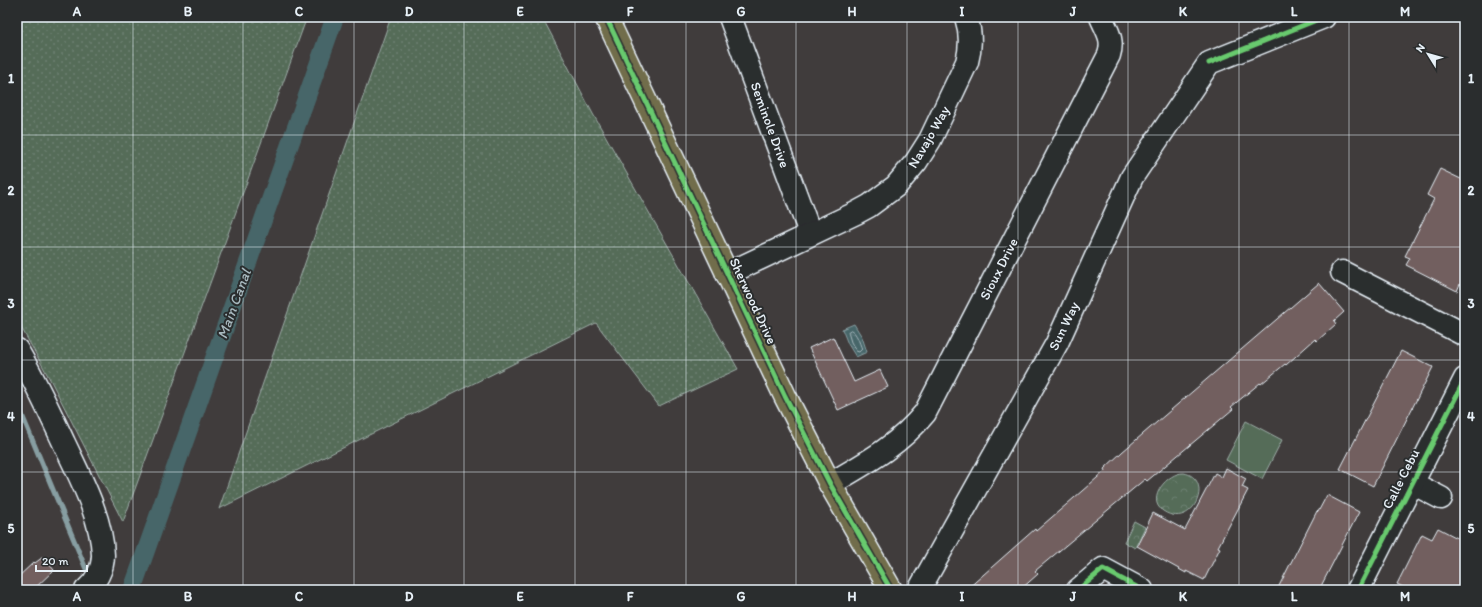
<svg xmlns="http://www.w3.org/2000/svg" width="1482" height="607" viewBox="0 0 1482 607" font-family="Itim,sans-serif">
  <defs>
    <pattern id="grass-dots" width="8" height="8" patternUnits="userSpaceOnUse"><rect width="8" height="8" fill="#546c59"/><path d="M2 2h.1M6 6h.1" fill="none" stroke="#6d8172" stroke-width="1.8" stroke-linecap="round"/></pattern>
    <pattern id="forest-crowns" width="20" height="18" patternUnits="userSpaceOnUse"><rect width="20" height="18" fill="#546c59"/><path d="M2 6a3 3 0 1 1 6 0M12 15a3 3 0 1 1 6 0" fill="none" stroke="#6d8172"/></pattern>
    <pattern id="water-ripples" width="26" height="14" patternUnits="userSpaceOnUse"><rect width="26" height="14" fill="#476669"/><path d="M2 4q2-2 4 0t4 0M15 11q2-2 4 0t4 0" fill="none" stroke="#627c7f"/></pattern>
  </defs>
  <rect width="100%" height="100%" fill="#403c3c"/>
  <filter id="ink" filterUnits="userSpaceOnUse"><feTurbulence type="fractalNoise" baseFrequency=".025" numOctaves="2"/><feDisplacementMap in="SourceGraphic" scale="8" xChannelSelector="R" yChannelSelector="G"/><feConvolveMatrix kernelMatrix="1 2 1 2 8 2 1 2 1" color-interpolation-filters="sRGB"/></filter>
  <g filter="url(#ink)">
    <g fill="url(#grass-dots)" stroke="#9eaea8">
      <path d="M17,17H307L123,522L52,383L17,320Z"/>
      <path d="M391,17H542L593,114L738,369L659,406L596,323L219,509Z"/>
    </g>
    <g fill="url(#forest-crowns)" stroke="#9eaea8">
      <path d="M1184,473C1215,479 1193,531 1163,511C1145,499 1168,472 1184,473Z"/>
      <path d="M1134,521L1145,527L1135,548L1124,542Z"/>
    </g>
    <path fill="#546c59" stroke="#9eaea8" d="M1246,421L1282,440L1262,479L1226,460Z"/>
    <path fill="url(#water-ripples)" stroke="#879ea2" d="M854,324L862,337L867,352L856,357L848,344L842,329Z"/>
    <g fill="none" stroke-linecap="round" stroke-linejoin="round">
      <path stroke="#a8b9bf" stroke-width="1" d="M851,330C857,333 859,342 862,349L859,352L856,351L851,342L848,332Z"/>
      <path stroke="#879ea2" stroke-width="5" d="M17,403L86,569"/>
      <path stroke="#476669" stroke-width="18" d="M132,590L335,17"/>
    </g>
    <g fill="#725f5e" stroke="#e8f1f8">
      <path d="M1440,169L1465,181V286L1460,284L1457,291L1406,265L1410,258L1405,256L1434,199L1427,195Z"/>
      <path d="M1319,283L1344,312L1334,321L1336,324L1317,341L1315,339L1286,365L1285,364L1261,384L1260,383L1231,407L1233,409L1214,425L1147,481L1145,479L1035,571L1038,574L1020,590H966L1035,529L1036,531L1105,471L1104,469L1122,452Z"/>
      <path d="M833,337L854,382L880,370L888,387L838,410L809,348Z"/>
      <path d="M1401,351L1433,367L1373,486L1340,469Z"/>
      <path d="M1226,468L1246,479L1242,487L1248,490L1218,547L1220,548L1204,580L1186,571V573L1137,546L1153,513L1185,530L1215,473L1222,477Z"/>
      <path d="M1327,495L1359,512L1319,590H1277L1317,511L1318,512Z"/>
      <path d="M1438,528L1465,542V590H1409L1397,584L1422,534L1432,539Z"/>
      <path d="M43,557L54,570L33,590H17V578L34,562L35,563Z"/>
    </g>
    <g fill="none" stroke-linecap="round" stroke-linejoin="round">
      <g stroke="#e8f1f8" stroke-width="25">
        <g id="minor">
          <path d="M730,17L810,233"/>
          <path d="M1342,272L1465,335"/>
          <path d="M727,274L856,213L869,206L896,186L916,162L930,140L967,62C971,47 971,32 966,17"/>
          <path d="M17,350C35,380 49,411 64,443C80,477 102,518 103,555C103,569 96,582 86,590"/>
          <path d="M1412,483L1441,498"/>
          <path d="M830,484C866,463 898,446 925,413L1109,55C1114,39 1107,31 1101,17"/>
          <path d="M919,590L1057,343L1132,177L1209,63L1324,17"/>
          <path d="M1078,590L1103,569L1142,590"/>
          <path d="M1358,590L1465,379"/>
        </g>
      </g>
      <g stroke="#e8f1f8" stroke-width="25">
        <path id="major" d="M606,17L785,396L830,484L891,590"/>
      </g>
      <use href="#minor" stroke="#2a2d2e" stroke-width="22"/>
      <use href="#major" stroke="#716d4b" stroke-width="22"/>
      <g stroke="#2a2d2e" stroke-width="8">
        <g id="cycleway">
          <path d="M606,17L785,396L830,484L891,590"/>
          <path d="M1209,63L1324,17"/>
          <path d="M1078,590L1103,569L1142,590"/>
          <path d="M1358,590L1465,379"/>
        </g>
      </g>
      <use href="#cycleway" stroke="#67ca6e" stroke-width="5"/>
    </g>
  </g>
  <path fill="none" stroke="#e8f1f8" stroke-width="1" stroke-opacity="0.55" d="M133,17V590M243,17V590M354,17V590M464,17V590M575,17V590M686,17V590M796,17V590M907,17V590M1018,17V590M1128,17V590M1239,17V590M1349,17V590M17,135H1465M17,247H1465M17,360H1465M17,472H1465"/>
  <g text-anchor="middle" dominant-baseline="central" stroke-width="4" stroke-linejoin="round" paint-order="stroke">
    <g font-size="14" fill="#e8f1f8" stroke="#2a2d2e">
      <text transform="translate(770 125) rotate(70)">Seminole Drive</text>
      <text transform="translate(929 137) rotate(-60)">Navajo Way</text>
      <text transform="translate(999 269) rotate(-63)">Sioux Drive</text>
      <text transform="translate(753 301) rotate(65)">Sherwood Drive</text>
      <text transform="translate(1064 326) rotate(-64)">Sun Way</text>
      <text transform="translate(1401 479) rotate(-63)">Calle Cebu</text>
    </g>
    <g font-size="15" font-style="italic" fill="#a8b9bf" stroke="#2a2d2e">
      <text transform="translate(234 304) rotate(-70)">Main Canal</text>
    </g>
  </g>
  <rect width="1482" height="607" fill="none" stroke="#2a2d2e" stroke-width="44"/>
  <g transform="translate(1428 54) rotate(307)" stroke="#2a2d2e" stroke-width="3" paint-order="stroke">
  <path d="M0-3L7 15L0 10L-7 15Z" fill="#e8f1f8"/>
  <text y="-6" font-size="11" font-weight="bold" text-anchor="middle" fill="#e8f1f8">N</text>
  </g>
  <path d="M36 565v6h51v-6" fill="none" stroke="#e8f1f8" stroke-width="2"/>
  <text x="42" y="565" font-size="12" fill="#e8f1f8" stroke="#2a2d2e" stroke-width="3" paint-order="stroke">20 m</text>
  <rect x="22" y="22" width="1438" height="563" fill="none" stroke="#e8f1f8" stroke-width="1.5"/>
  <g font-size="13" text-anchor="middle" font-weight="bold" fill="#e8f1f8">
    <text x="77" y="16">A</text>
    <text x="188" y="16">B</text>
    <text x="299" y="16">C</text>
    <text x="409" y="16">D</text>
    <text x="520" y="16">E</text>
    <text x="630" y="16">F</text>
    <text x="741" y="16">G</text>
    <text x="852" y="16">H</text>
    <text x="962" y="16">I</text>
    <text x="1073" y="16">J</text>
    <text x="1183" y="16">K</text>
    <text x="1294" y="16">L</text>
    <text x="1405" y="16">M</text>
    <text x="11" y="83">1</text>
    <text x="1471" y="83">1</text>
    <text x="11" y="195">2</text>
    <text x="1471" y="195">2</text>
    <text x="11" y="308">3</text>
    <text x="1471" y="308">3</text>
    <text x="11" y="421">4</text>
    <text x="1471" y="421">4</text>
    <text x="11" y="533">5</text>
    <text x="1471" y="533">5</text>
    <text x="77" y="601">A</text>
    <text x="188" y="601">B</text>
    <text x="299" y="601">C</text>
    <text x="409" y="601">D</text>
    <text x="520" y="601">E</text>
    <text x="630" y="601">F</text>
    <text x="741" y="601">G</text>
    <text x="852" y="601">H</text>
    <text x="962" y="601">I</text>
    <text x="1073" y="601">J</text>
    <text x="1183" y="601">K</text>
    <text x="1294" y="601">L</text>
    <text x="1405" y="601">M</text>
  </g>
</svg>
